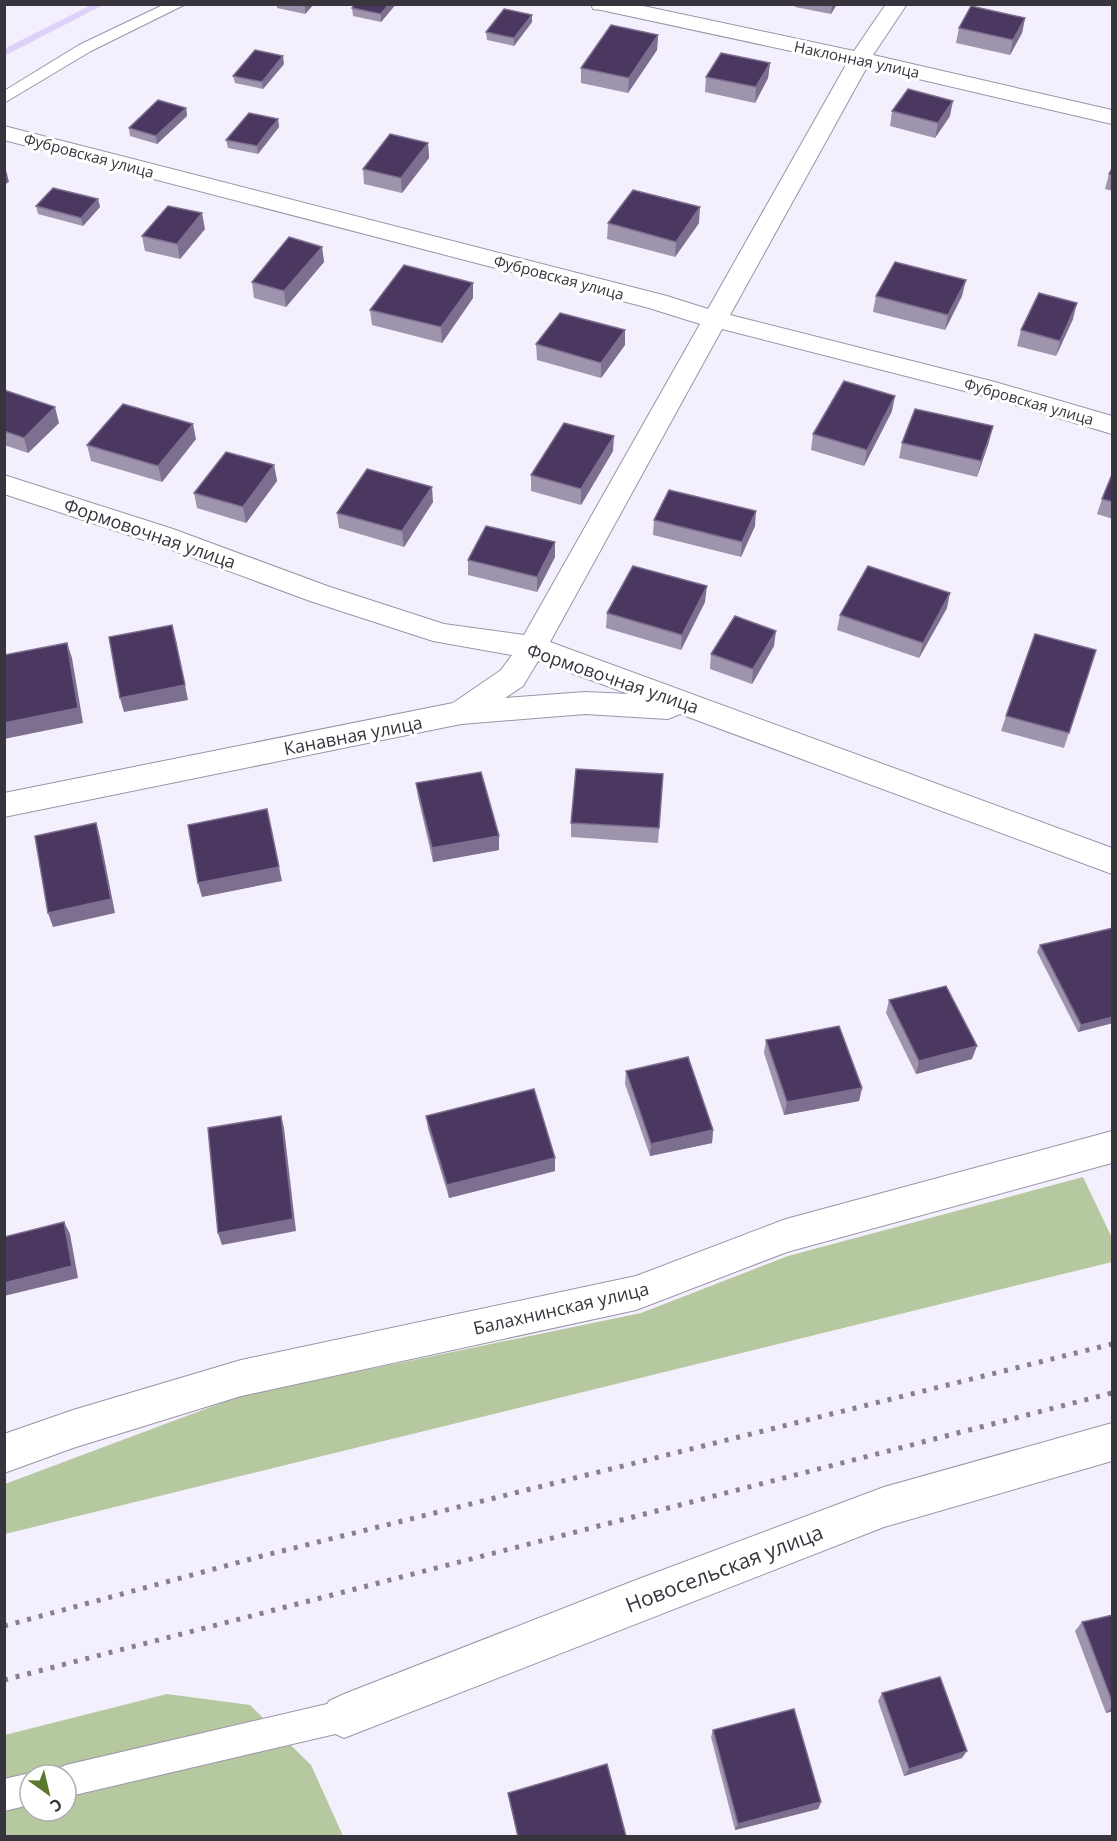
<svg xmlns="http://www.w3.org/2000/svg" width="1117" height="1841" viewBox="0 0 1117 1841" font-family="'Open Sans',sans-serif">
  <rect width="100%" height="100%" fill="#f4effc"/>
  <g fill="#b5c89f" fill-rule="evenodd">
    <path d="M1083,1177L1112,1238V1262L5,1534V1484L240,1396L641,1313L788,1256Z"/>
    <path d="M167,1694L250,1705L311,1765L343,1836H5V1735ZM30,1775H66V1811H30Z"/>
  </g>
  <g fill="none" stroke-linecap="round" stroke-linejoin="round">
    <path fill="#dfd0f8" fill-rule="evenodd" d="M93,4H105L4,56V49Z"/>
    <g stroke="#9b94a8" stroke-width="2">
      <g id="service">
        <path d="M165,4H186L91,51L4,103V91L79,45Z"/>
        <path d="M344,1700L355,1705L360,1716L355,1727L344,1732L66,1797V1775H53L55,1770L66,1765Z"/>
        <path d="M30,1773L35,1775H30V1805L4,1811V1779Z"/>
      </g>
    </g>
    <g stroke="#9b94a8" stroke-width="2">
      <g id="minor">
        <path d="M591,4H634L854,51L886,4H907L873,55L1112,110V124L867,67L730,315L995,382L1112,416V434L988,397L722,329L550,642L1112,848V874L680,714L668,719L585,714L461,724L4,817V793L453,703L501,670L512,655L433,641L310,601L153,543L4,494V475L173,529L330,587L444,624L524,635L700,324L649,308L4,140V126L667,296L708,309L847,63L601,10L593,9ZM538,661L629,694L585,692L505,698L523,686Z"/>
        <path d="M1112,1131V1163L787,1252L636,1310L241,1396L73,1448L4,1473V1434L73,1410L241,1360L636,1276L786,1219Z"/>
        <path d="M1112,1423V1461L884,1527L344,1738L329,1731L322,1716L329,1701L344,1694L636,1580L884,1487Z"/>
      </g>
    </g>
    <use href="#service" fill="#fff" fill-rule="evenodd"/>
    <use href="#minor" fill="#fff" fill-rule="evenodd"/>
    <g stroke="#86818c" stroke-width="5" stroke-dasharray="4 8" stroke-linecap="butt">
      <path d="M4,1626L262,1556L1112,1344"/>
      <path d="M4,1680L1112,1393"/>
    </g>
  </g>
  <g fill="#9f94ae">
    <path d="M277,4H314L305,14L277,8Z"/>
    <path d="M355,4H396L381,22L353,16L352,8Z"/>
    <path d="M796,4H837L831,14L795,7Z"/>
    <path d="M1025,18L1022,33L1010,55L956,43L959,28Z"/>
    <path d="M532,22L514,46L487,40L486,32Z"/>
    <path d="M658,35L657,50L628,93L581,83V68Z"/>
    <path d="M770,63L768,78L755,103L705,92L706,77Z"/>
    <path d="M284,64L263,89L235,83L233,76Z"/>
    <path d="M186,108L187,116L157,144L130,136L129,128Z"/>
    <path d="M892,111L950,116L935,138L890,126Z"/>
    <path d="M278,119L279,127L258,154L228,148L226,140Z"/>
    <path d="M428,143L429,158L402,193L364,184L363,169Z"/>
    <path d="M1113,167V191L1105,189L1109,174Z"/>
    <path d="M98,199L100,207L83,226L38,214L36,206Z"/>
    <path d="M608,223H699L675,257L607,239Z"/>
    <path d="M205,229L180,259L145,251L142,236Z"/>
    <path d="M322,247L324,262L286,307L254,298L252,282Z"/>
    <path d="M473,283V298L442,343L372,325L370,310Z"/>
    <path d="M876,296H962L945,330L873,312Z"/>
    <path d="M1073,319L1056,356L1017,346L1021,330Z"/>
    <path d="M625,330V345L601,378L537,360L536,344Z"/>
    <path d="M4,390L59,423L28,453L4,445Z"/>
    <path d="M892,411L864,466L811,450L813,434Z"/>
    <path d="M196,439L162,482L91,461L87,445Z"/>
    <path d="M989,442L977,477L899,458L902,443Z"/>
    <path d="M613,451L581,505L531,491V475Z"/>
    <path d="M274,465L277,481L246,523L197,508L194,493Z"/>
    <path d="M1113,472V519L1097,514L1102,499Z"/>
    <path d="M433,502L404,547L339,528L337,513Z"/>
    <path d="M654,520L755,526L741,557L653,535Z"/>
    <path d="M555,542V557L537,592L468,575V560Z"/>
    <path d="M705,602L681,650L606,628L607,613Z"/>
    <path d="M947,608L919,658L837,630L840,615Z"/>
    <path d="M774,646L752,684L710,669L711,654Z"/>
    <path d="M1096,650L1064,748L1001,731L1006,716Z"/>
    <path d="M663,774L658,843L571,837V823Z"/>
    <path d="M416,783L499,850L433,862L418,797Z"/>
    <path d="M1113,928V1023L1078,1032L1037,952L1040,945Z"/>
    <path d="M889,1000L972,1059L916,1074L886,1013Z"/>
    <path d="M766,1040L862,1088L859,1101L784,1115L764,1053Z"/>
    <path d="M626,1071L713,1130L712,1143L650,1156L625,1084Z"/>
    <path d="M426,1116L555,1171L449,1198L428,1129Z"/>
    <path d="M1113,1615V1711L1106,1713L1075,1631L1082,1622Z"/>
    <path d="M882,1693L962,1758L904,1776L878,1701Z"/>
    <path d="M713,1730L821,1802L818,1809L735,1830L711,1737Z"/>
    <path d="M508,1793L626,1836H517Z"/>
  </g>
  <g fill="#7d6f90">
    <path d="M306,4H314L305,14V6Z"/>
    <path d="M389,4H396L381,22V14Z"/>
    <path d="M832,4H837L831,14Z"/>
    <path d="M532,15V22L514,46V38Z"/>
    <path d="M1025,18L1022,33L1010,55L1013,40Z"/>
    <path d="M658,35L657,50L628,93L629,78Z"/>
    <path d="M283,56L284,64L263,89L262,82Z"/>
    <path d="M770,63L768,78L755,103L756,87Z"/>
    <path d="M953,101L950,116L935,138L938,123Z"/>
    <path d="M186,108L187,116L157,144L156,136Z"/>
    <path d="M278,119L279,127L258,154L257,146Z"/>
    <path d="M428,143L429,158L402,193L401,178Z"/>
    <path d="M5,166L9,182L4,185V167Z"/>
    <path d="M98,199L100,207L83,226L81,218Z"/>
    <path d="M700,207L699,223L675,257L676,242Z"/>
    <path d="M202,213L205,229L180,259L177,244Z"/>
    <path d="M322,247L324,262L286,307L284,291Z"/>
    <path d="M966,280L962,296L945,330L948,315Z"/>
    <path d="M473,283V298L442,343L441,327Z"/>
    <path d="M1077,303L1073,319L1056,356L1060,341Z"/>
    <path d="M625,330V345L601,378V363Z"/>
    <path d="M895,396L892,411L864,466L867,450Z"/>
    <path d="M55,407L59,423L28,453L24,438Z"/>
    <path d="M193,424L196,439L162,482L158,466Z"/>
    <path d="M993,426L989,442L977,477L981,461Z"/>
    <path d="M614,436L613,451L581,505V489Z"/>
    <path d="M274,465L277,481L246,523L243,507Z"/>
    <path d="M432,487L433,502L404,547L402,531Z"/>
    <path d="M756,511L755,526L741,557L742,542Z"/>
    <path d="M555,542V557L537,592V577Z"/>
    <path d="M707,586L705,602L681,650L682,635Z"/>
    <path d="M950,593L947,608L919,658L923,643Z"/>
    <path d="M776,631L774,646L752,684L753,669Z"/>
    <path d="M176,640L188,700L124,712L120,698Z"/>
    <path d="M67,643L72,658L83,723L4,739V723Z"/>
    <path d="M96,823L100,837L115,913L53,927L48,913Z"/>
    <path d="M499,836V850L433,862L432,848Z"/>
    <path d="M279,867L282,881L202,897L198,883Z"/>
    <path d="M1113,1017V1023L1078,1032L1081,1025Z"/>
    <path d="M977,1046L972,1059L916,1074L919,1061Z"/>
    <path d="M862,1088L859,1101L784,1115L787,1102Z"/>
    <path d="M281,1116L284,1128L296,1231L222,1245L218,1233Z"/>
    <path d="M713,1130L712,1143L650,1156L651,1144Z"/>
    <path d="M555,1158V1171L449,1198L447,1185Z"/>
    <path d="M64,1222L70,1234L78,1278L4,1296V1283Z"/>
    <path d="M1113,1706V1711L1106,1713Z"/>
    <path d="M967,1751L962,1758L904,1776L909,1769Z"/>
    <path d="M821,1802L818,1809L735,1830L738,1824Z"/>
  </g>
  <g fill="#4a3861" stroke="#7d6f90" stroke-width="1.5">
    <path d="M295,4H306L305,6Z"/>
    <path d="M355,4H389L381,14L352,8Z"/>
    <path d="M971,6L1025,18L1013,40L959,28Z"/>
    <path d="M504,9L532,15L514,38L486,32Z"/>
    <path d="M611,25L658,35L629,78L581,68Z"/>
    <path d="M255,50L283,56L262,82L233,76Z"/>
    <path d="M721,53L770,63L756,87L706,77Z"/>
    <path d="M908,89L953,101L938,123L892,111Z"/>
    <path d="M158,100L186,108L156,136L129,128Z"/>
    <path d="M249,113L278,119L257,146L226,140Z"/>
    <path d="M390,134L428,143L401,178L363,169Z"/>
    <path d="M1113,167V175L1109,174Z"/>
    <path d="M53,188L98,199L81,218L36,206Z"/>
    <path d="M633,190L700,207L676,242L608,223Z"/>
    <path d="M168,206L202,213L177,244L142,236Z"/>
    <path d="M289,237L322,247L284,291L252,282Z"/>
    <path d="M895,262L966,280L948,315L876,296Z"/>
    <path d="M404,265L473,283L441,327L370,310Z"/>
    <path d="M1039,293L1077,303L1060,341L1021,330Z"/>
    <path d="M560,313L625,330L601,363L536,344Z"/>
    <path d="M844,381L895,396L867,450L813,434Z"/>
    <path d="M4,390L55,407L24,438L4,431Z"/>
    <path d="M123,404L193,424L158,466L87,445Z"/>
    <path d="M915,409L993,426L981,461L902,443Z"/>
    <path d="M564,423L614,436L581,489L531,475Z"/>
    <path d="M226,452L274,465L243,507L194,493Z"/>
    <path d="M367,469L432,487L402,531L337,513Z"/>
    <path d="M1113,472V502L1102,499Z"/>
    <path d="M669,490L756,511L742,542L654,520Z"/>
    <path d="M486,526L555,542L537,577L468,560Z"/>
    <path d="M633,566L707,586L682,635L607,613Z"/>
    <path d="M868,566L950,593L923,643L840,615Z"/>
    <path d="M735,616L776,631L753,669L711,654Z"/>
    <path d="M172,625L185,685L120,698L109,637Z"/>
    <path d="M1035,634L1096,650L1069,733L1006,716Z"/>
    <path d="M67,643L78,708L4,723V655Z"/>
    <path d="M576,769L663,774L659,828L571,823Z"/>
    <path d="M481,772L499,836L432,848L416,783Z"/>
    <path d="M267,809L279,867L198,883L188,825Z"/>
    <path d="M96,823L111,899L48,913L35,836Z"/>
    <path d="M1113,928V1017L1081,1025L1040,945Z"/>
    <path d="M946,986L977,1046L919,1061L889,1000Z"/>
    <path d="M839,1026L862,1088L787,1102L766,1040Z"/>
    <path d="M688,1057L713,1130L651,1144L626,1071Z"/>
    <path d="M534,1089L555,1158L447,1185L426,1116Z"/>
    <path d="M281,1116L293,1219L218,1233L208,1128Z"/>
    <path d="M64,1222L72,1266L4,1283V1237Z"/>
    <path d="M1113,1615V1704L1082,1622Z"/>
    <path d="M940,1677L967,1751L909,1769L882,1693Z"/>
    <path d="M794,1709L821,1802L738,1824L713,1730Z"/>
    <path d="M607,1764L626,1836H518L508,1793Z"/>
  </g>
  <g text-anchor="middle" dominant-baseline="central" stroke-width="6" stroke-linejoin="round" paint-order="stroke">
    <g font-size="15" fill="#38343d" stroke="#fff">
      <text transform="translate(857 59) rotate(12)">Наклонная улица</text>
      <text transform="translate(89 155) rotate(15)">Фубровская улица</text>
      <text transform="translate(559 277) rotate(15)">Фубровская улица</text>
      <text transform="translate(1029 401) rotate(16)">Фубровская улица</text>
    </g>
    <g font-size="18" fill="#38343d" stroke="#fff">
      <text transform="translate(150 533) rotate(19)">Формовочная улица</text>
      <text transform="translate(613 678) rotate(19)">Формовочная улица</text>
      <text transform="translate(353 735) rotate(-11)">Канавная улица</text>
      <text transform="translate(561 1308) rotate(-13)">Балахнинская улица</text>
    </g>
    <g font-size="21" fill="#38343d" stroke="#fff">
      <text transform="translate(724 1568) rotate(-21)">Новосельская улица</text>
    </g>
  </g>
  <rect width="1117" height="1841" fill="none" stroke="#38343d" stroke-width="12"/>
  <g transform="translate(48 1793) rotate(146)"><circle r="28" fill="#ffffff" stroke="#afaeb1" stroke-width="1.5"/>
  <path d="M0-4.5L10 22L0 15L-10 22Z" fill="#5b792e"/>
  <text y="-9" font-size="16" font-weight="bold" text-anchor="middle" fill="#38343d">С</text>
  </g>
</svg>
